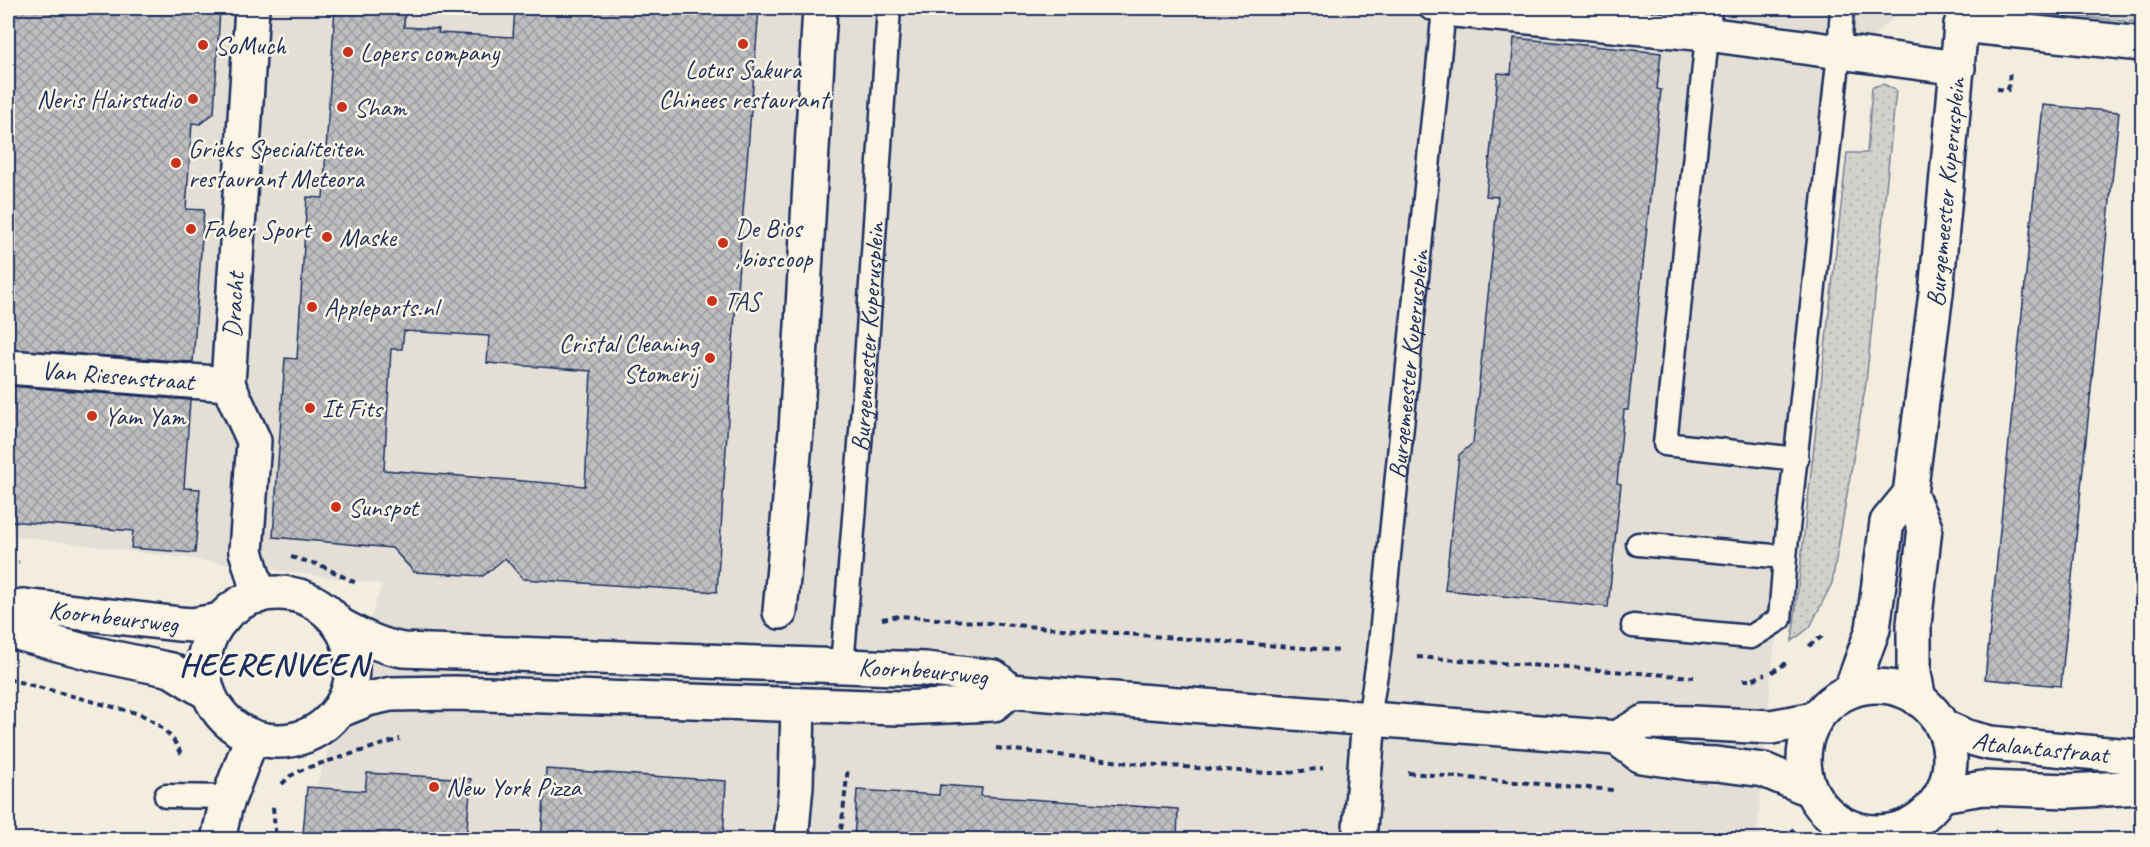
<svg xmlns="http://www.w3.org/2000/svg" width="2150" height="847" viewBox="0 0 2150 847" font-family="Caveat,sans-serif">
  <defs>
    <pattern id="grass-dots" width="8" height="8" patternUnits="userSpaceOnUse" patternTransform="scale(1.5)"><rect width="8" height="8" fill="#d3d1cc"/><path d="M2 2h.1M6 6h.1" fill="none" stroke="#b5b4b2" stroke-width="1.8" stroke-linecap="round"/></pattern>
    <pattern id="building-cross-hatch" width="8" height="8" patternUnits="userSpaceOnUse" patternTransform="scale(1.5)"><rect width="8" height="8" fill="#bebec0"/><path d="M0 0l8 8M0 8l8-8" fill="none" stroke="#9a9b9f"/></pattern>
  </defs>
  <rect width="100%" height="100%" fill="#f3ede0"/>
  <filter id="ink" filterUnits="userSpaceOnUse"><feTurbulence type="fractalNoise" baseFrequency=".0167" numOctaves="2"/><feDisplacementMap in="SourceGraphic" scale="12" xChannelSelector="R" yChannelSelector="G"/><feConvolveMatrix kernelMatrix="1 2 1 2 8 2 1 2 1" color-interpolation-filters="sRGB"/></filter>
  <g filter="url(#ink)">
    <path fill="#e3dfd6" d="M8,8H1903L1847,62L1772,669L1757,831L1764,839H299L382,584L8,535Z"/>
    <g fill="url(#grass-dots)" stroke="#778095" stroke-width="1.5">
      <path d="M2043,8H2142V23L2043,13Z"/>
      <path d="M1883,84L1896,90L1866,383L1832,583L1810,627L1792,641L1847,153H1867L1872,87Z"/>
    </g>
    <g fill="url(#building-cross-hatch)" stroke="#1b2f5e" stroke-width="1.5" fill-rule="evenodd">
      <path d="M8,8H220L214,113L200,124L192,123L186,209L204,210L193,362L8,349Z"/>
      <path d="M335,8H405L404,27L439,29L438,33L513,37L515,8H759L732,354L717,592L523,579L505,558L483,576L414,572L392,548L273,537L285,358L297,359L307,197L323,198ZM404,331L489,336L487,363L591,371L585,486L384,470L391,349H402Z"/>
      <path d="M1514,38L1661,53L1657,89L1661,90L1657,129L1628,410H1624L1617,483L1621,484L1608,607L1445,590L1459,455L1473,443L1498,197L1486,196L1498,73L1511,74Z"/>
      <path d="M2043,105L2119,112L2061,686L1985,679Z"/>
      <path d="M8,386L190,400L184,488L200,489L195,553L131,548L133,531L8,521Z"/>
      <path d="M546,769L726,781L723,840H541Z"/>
      <path d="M367,773L471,779L466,840H382L303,834L307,787L365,791Z"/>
      <path d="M940,785L982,788L981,796L1178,809L1177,840H854L857,790L939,795Z"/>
    </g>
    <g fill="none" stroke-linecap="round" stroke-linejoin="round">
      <g stroke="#1b2f5e" stroke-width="27">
        <g id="service">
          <path d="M1710,8L1665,444L1797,459"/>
          <path d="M1638,544L1785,557L1839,53L1842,8"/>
          <path d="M1633,626L1751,637L1780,619L1785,557"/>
          <path id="s1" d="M842,666L863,407L889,8"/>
          <path id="s2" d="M1369,719L1379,654L1444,9L1430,8"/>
          <path d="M166,796L229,797"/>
        </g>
      </g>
      <g stroke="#1b2f5e" stroke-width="38">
        <g id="pedestrian">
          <path id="s3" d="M8,367L228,384"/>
          <path id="s4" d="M246,551L254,441L228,384L252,8"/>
        </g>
      </g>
      <g stroke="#1b2f5e" stroke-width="38">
        <g id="minor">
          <path d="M1444,9L1707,34L1958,68"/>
          <path d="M1961,25L2142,44"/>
          <path d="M246,551L259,596"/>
          <path d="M780,612L796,431L820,8"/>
          <path d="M1878,833L1879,840"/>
          <path d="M791,840L796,786L798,705"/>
          <path d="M1359,840L1369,719"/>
        </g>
      </g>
      <g stroke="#1b2f5e" stroke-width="38">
        <g id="tertiary">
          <path d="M1851,690L1873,629L1887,522L1910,494"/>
          <path id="s5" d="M1919,700L1914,673V624L1925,528L1910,494L1936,293L1961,25"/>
          <path d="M218,840L225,808L252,737"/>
        </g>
      </g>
      <g stroke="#1b2f5e" stroke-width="38">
        <g id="secondary">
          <circle cx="278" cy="667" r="74"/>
          <path id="s6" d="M8,613L22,606L179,624L192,625L221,620"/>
          <path d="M8,624L17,633L91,653L171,670L208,693"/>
          <path id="s7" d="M338,624C360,636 379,646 403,650L925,669L994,677L1010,691"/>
          <circle cx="1877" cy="759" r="73"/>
          <path d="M1010,691L1617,738L1644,722L1693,723L1771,727L1815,719"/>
          <path d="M338,711L368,699L391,694L455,693L899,708L994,704L1010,691"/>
          <path id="s8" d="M1942,726L1967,737L1990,743L2140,757L2142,759"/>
          <path d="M1617,738L1641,756L1689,763L1716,764L1764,770L1809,789"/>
          <path d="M1941,795L1983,788L2069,791L2142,787"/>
        </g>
      </g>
      <g stroke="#1b2f5e" stroke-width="4" stroke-dasharray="6 4.5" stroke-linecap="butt">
        <path d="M1997,89L2008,90L2010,72"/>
        <path d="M291,557L320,565L356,583"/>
        <path d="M8,560L19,562"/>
        <path d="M882,619L900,616L1341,651"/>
        <path d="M1809,646L1824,635"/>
        <path d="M1417,657L1694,677"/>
        <path d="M1772,672L1786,663"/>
        <path d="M8,679L140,714C160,724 175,737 183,758"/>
        <path d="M1743,680H1752L1765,674"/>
        <path d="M996,748L1130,763L1267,773H1287L1323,768"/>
        <path d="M1408,773L1613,790"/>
        <path d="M282,784L290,776L306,768L400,739"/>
        <path d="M273,807L276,840"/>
        <path d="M1791,829L1802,840"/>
        <path d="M2027,832L2032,840"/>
        <path d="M840,840L848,767"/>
        <path d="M1985,840L1997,831"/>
      </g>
      <use href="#service" stroke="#fcf5e5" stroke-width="22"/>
      <use href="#pedestrian" stroke="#fcf5e5" stroke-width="33"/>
      <use href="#minor" stroke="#fcf5e5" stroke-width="33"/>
      <use href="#tertiary" stroke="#fcf5e5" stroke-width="33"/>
      <use href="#secondary" stroke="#fcf5e5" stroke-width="33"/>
    </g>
  </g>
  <g fill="#c8321e" stroke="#fcf5e5" stroke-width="2">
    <circle cx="743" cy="44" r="6"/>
    <circle cx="203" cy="45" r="6"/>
    <circle cx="348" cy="52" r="6"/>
    <circle cx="193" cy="99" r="6"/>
    <circle cx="342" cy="107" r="6"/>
    <circle cx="176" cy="163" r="6"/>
    <circle cx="191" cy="229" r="6"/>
    <circle cx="327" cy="237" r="6"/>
    <circle cx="723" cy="243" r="6"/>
    <circle cx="712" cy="301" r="6"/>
    <circle cx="312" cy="307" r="6"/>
    <circle cx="710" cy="358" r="6"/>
    <circle cx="310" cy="408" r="6"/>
    <circle cx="92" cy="416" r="6"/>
    <circle cx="336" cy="507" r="6"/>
    <circle cx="434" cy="787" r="6"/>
  </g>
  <g text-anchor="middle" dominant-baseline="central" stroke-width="5" stroke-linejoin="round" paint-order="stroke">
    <g font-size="26" fill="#1b2f5e" stroke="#fcf5e5" text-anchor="start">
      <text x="215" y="45">SoMuch</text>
      <text x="360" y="52">Lopers company</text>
      <text x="743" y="69" text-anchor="middle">Lotus Sakura<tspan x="743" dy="30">Chinees restaurant</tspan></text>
      <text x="181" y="99" text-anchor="end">Neris Hairstudio</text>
      <text x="354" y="107">Sham</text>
      <text x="188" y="148">Grieks Specialiteiten<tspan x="188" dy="30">restaurant Meteora</tspan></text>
      <text x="735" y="228">De Bios<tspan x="735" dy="30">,bioscoop</tspan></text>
      <text x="203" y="229">Faber Sport</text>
      <text x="339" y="237">Maske</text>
      <text x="724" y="301">TAS</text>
      <text x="324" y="307">Appleparts.nl</text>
      <text x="698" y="343" text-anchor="end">Cristal Cleaning<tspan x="698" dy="30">Stomerij</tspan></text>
      <text x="322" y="408">It Fits</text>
      <text x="104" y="416">Yam Yam</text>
      <text x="348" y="507">Sunspot</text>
      <text x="446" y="787">New York Pizza</text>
    </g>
    <g font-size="26" fill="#1b2f5e" stroke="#fcf5e5">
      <text stroke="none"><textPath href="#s5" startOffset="514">Burgemeester Kuperusplein</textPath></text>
      <text stroke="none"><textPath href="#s4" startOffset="252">Dracht</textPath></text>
      <text stroke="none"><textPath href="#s1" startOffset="330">Burgemeester Kuperusplein</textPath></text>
      <text stroke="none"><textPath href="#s2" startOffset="357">Burgemeester Kuperusplein</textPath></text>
      <text stroke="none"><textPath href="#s3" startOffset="110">Van Riesenstraat</textPath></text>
      <text stroke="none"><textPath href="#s6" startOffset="108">Koornbeursweg</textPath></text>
      <text stroke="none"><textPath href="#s7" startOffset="591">Koornbeursweg</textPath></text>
      <text stroke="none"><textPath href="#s8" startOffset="102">Atalantastraat</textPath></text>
    </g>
    <g font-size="32" font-weight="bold" letter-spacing="1.5" fill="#1b2f5e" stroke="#fcf5e5">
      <text x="274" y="664">HEERENVEEN</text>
    </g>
  </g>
  <rect width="2150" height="847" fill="none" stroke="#fcf5e5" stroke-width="30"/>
  <rect x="15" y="15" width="2120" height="817" fill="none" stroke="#1b2f5e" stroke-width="2" filter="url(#ink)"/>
</svg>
